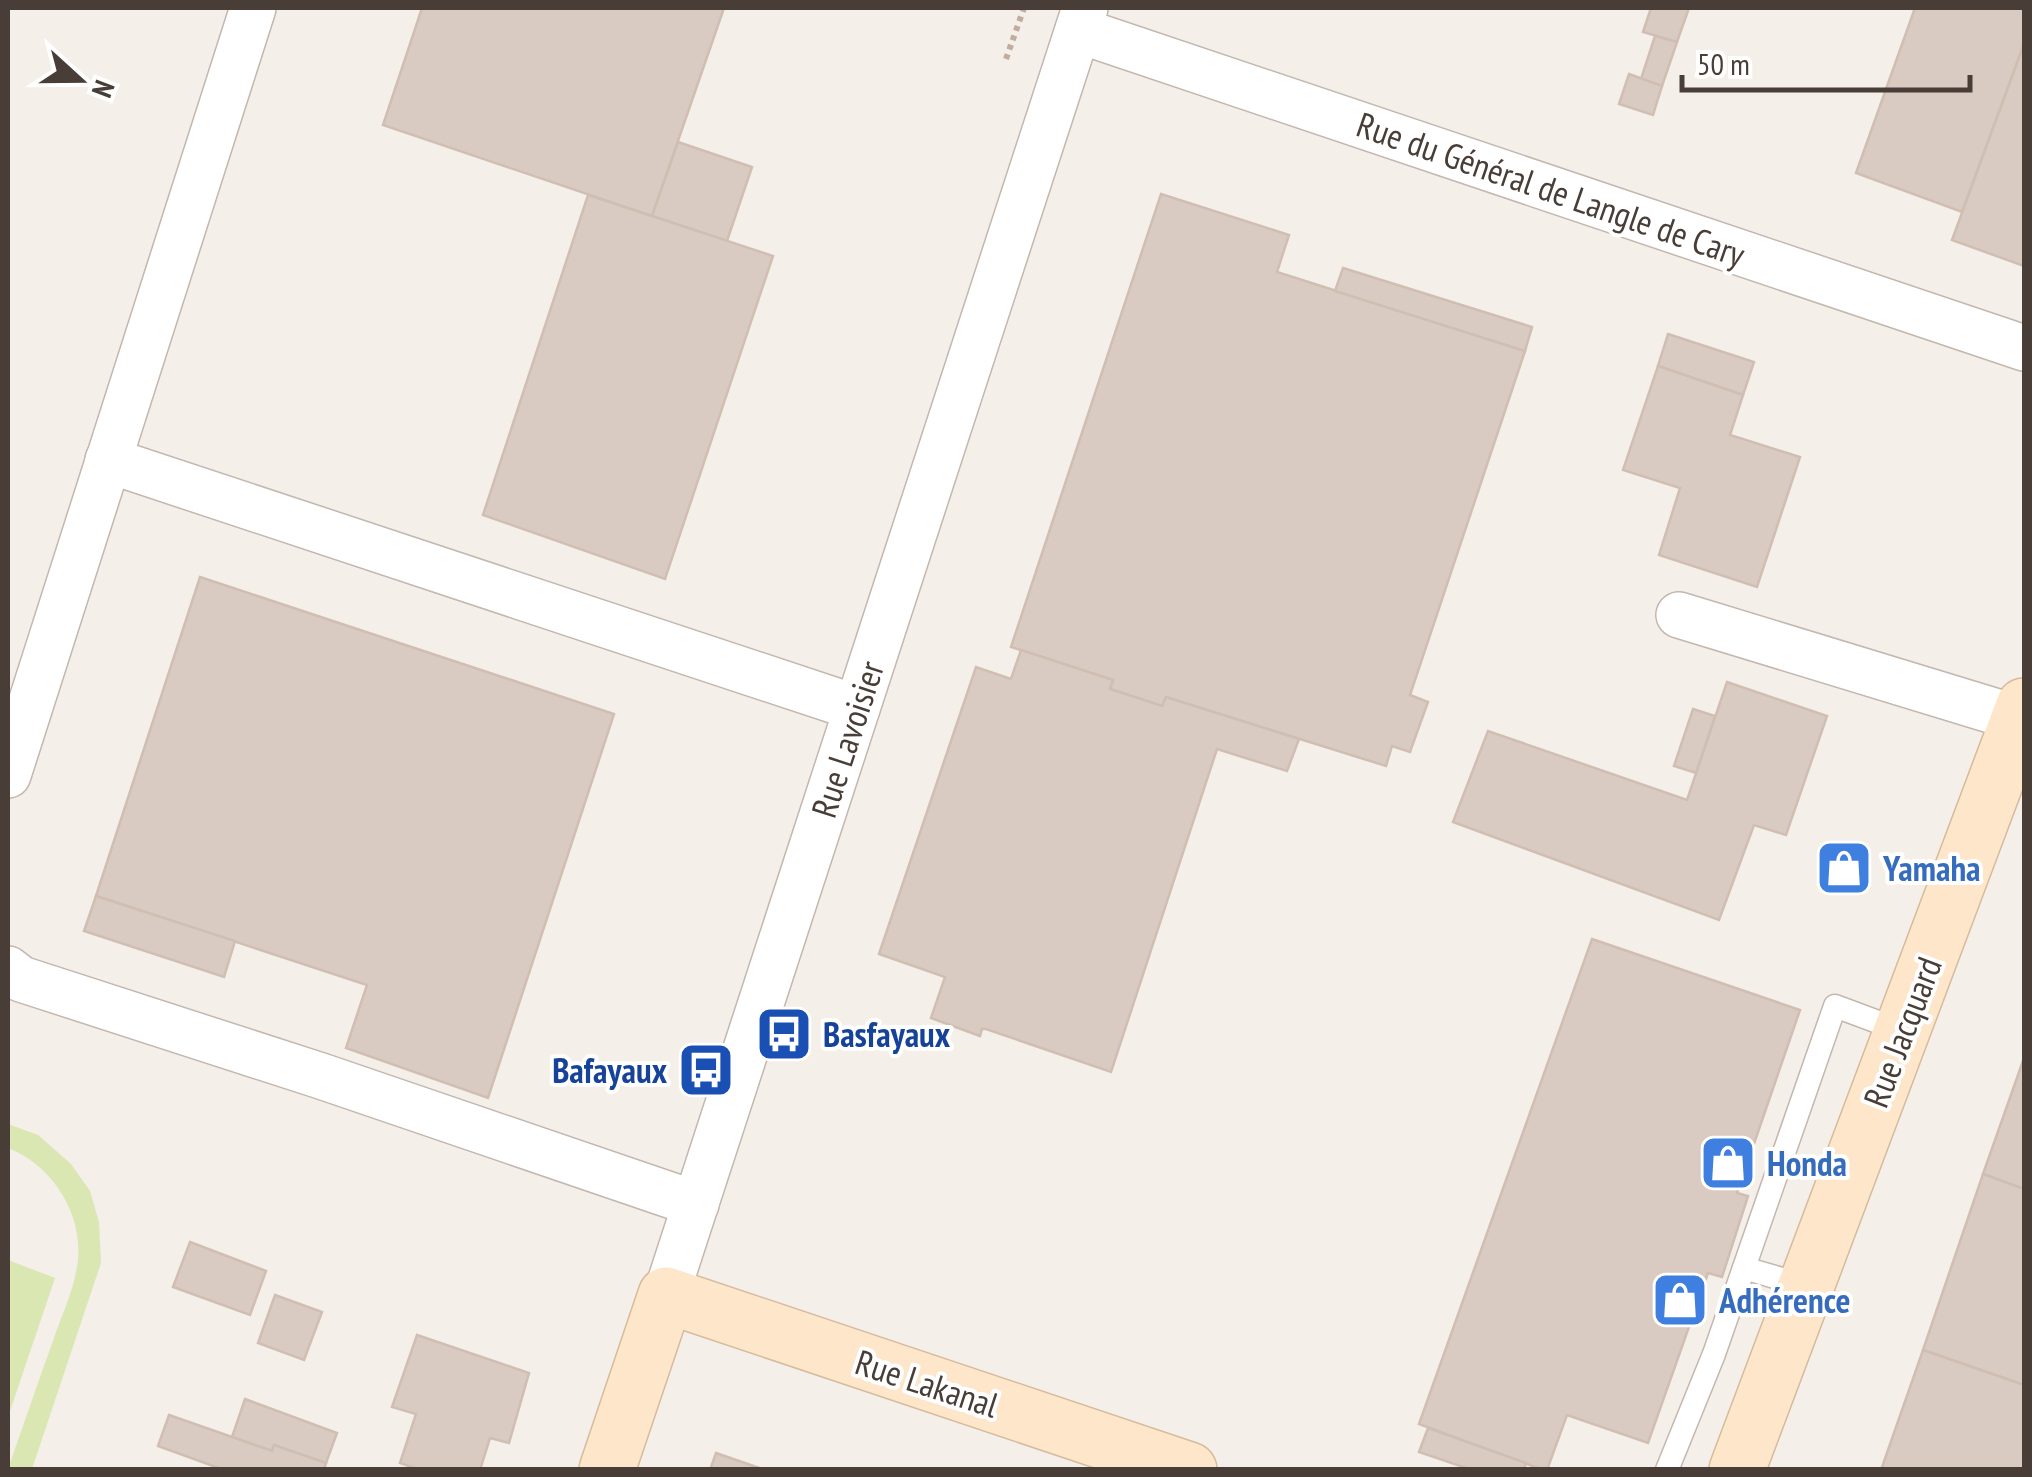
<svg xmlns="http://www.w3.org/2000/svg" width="2032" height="1477" viewBox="0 0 2032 1477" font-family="'PT Sans Narrow',sans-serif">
  <rect width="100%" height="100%" fill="#f4efe9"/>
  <g fill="#dae7b3">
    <path d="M8,1124L38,1135L71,1164L90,1191L99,1222L101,1263L32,1469H8C23,1426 38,1382 54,1338C61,1317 72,1294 76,1272C88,1221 55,1166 8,1148Z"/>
    <path d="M8,1260L55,1278L8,1417Z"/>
  </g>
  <g fill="#d9cbc2" stroke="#d0beb2" stroke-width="2.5">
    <path d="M422,8H724L652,216L383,125Z"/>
    <path d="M1651,8H1689L1677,42L1643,32Z"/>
    <path d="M1915,8H2024V44L1962,212L1856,173Z"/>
    <path d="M1655,36L1677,42L1662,86L1641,79Z"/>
    <path d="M2024,44V266L1952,240Z"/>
    <path d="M1629,74L1662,86L1653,115L1619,104Z"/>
    <path d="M678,142L752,167L727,241L652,216Z"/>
    <path d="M1161,194L1289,235L1277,272L1525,351L1410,695L1428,702L1410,752L1392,746L1386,766L1166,697L1162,706L1110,689L1113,680L1011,647Z"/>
    <path d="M588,195L773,256L665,579L483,515Z"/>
    <path d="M1343,268L1532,327L1525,351L1335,291Z"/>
    <path d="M1668,334L1754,362L1743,395L1658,366Z"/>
    <path d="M1658,366L1743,395L1730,435L1800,457L1757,587L1659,555L1680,488L1623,470Z"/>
    <path d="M200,577L614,714L488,1098L346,1048L367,985L96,896Z"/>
    <path d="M1021,650L1113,680L1110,689L1162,706L1166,697L1299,739L1287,771L1217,749L1111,1072L986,1029H982L980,1036L931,1018L945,977L879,954L976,667L1011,679Z"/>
    <path d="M1727,682L1827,716L1786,835L1754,825L1719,920L1453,822L1488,731L1687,800Z"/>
    <path d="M1693,709L1715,716L1696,773L1674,766Z"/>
    <path d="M96,896L235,941L224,977L84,931Z"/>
    <path d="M1592,939L1800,1010L1737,1193L1748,1196L1722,1277L1708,1273L1648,1443L1567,1415L1547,1470H1543L1419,1424Z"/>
    <path d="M2024,1058V1189L1983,1174Z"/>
    <path d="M1983,1174L2024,1189V1385L1923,1350Z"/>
    <path d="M190,1242L266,1271L250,1315L173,1287Z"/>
    <path d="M275,1295L322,1312L304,1360L258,1343Z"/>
    <path d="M417,1335L529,1373L509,1443L490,1438L480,1470H420L400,1463L416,1414L392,1407Z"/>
    <path d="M1923,1350L2024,1385V1470H1881Z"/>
    <path d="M245,1399L337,1433L326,1463L274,1445L272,1451L232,1437Z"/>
    <path d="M169,1415L272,1451L274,1445L326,1463L324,1470H224L158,1446Z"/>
    <path d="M1428,1428L1526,1463L1524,1470H1472L1419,1452Z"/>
    <path d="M716,1453L765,1470H710Z"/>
  </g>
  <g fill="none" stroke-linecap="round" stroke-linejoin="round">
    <g stroke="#c3b7af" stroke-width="25">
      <g id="lane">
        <path d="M1744,1268L1806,1286"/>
        <path d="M1667,1470L1714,1354L1835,1006L1902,1031"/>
      </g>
    </g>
    <g stroke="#c3b7af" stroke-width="48">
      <g id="street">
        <path d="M1078,30L2024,348"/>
        <path d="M108,460L857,708"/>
        <path d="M1679,615L2020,719"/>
        <path d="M8,775L253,8"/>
        <path d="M8,969L21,979L321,1076L696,1204"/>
        <path d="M666,1295L1085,8"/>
      </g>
    </g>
    <g stroke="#d6bb9c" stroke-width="58">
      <g id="secondary">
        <path d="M607,1470L666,1295L1189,1470"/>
        <path d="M1737,1470L2024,706"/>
      </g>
    </g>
    <path stroke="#c1ad9d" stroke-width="6" stroke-dasharray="5 5" stroke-linecap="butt" d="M1006,59L1024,8"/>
    <use href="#lane" stroke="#fff" stroke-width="22"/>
    <use href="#street" stroke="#fff" stroke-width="45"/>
    <use href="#secondary" stroke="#fde6ca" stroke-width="55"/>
  </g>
  <defs>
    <g id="shop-square" transform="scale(2.875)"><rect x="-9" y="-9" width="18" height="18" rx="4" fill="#3f7fe0" stroke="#fff"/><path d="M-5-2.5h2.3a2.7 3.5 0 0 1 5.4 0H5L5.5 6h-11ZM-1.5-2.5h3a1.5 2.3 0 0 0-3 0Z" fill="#fff"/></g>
    <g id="bus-square" transform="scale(2.875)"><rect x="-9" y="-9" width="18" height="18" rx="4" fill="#1a4fb4" stroke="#fff"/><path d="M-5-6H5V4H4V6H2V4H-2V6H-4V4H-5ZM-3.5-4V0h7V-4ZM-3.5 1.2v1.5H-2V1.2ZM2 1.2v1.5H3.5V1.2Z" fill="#fff"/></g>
  </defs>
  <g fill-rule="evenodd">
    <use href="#shop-square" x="1844" y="868"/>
    <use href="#bus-square" x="784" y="1034"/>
    <use href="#bus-square" x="706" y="1070"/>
    <use href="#shop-square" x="1728" y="1163"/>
    <use href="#shop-square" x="1680" y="1300"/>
  </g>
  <g text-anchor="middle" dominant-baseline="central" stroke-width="8" stroke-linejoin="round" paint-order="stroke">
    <g font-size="35" fill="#483e37" stroke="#fff">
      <text transform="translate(1551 189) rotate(19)">Rue du Général de Langle de Cary</text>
      <text transform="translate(847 739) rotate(-72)">Rue Lavoisier</text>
      <text transform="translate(1902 1032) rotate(-69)">Rue Jacquard</text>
      <text transform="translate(927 1383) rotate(18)">Rue Lakanal</text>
    </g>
    <g font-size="35" font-weight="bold" fill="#366cbe" stroke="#fff" text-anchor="start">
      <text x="1883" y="868">Yamaha</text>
      <text x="1767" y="1163">Honda</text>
      <text x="1719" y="1300">Adhérence</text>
    </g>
    <g font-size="35" font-weight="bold" fill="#164399" stroke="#fff" text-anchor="start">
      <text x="823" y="1034">Basfayaux</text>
      <text x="667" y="1070" text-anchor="end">Bafayaux</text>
    </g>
  </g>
  <rect width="2032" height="1477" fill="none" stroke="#483e37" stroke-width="20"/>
  <g transform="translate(80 80) rotate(111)" stroke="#ffffff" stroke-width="8" paint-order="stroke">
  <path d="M0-8L18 38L0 25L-18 38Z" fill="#483e37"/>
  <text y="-15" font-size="28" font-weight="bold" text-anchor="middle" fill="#483e37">N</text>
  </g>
  <path d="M1682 75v15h288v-15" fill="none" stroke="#483e37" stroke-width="5"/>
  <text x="1697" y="75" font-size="30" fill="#483e37" stroke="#ffffff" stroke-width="8" paint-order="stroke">50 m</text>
</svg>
